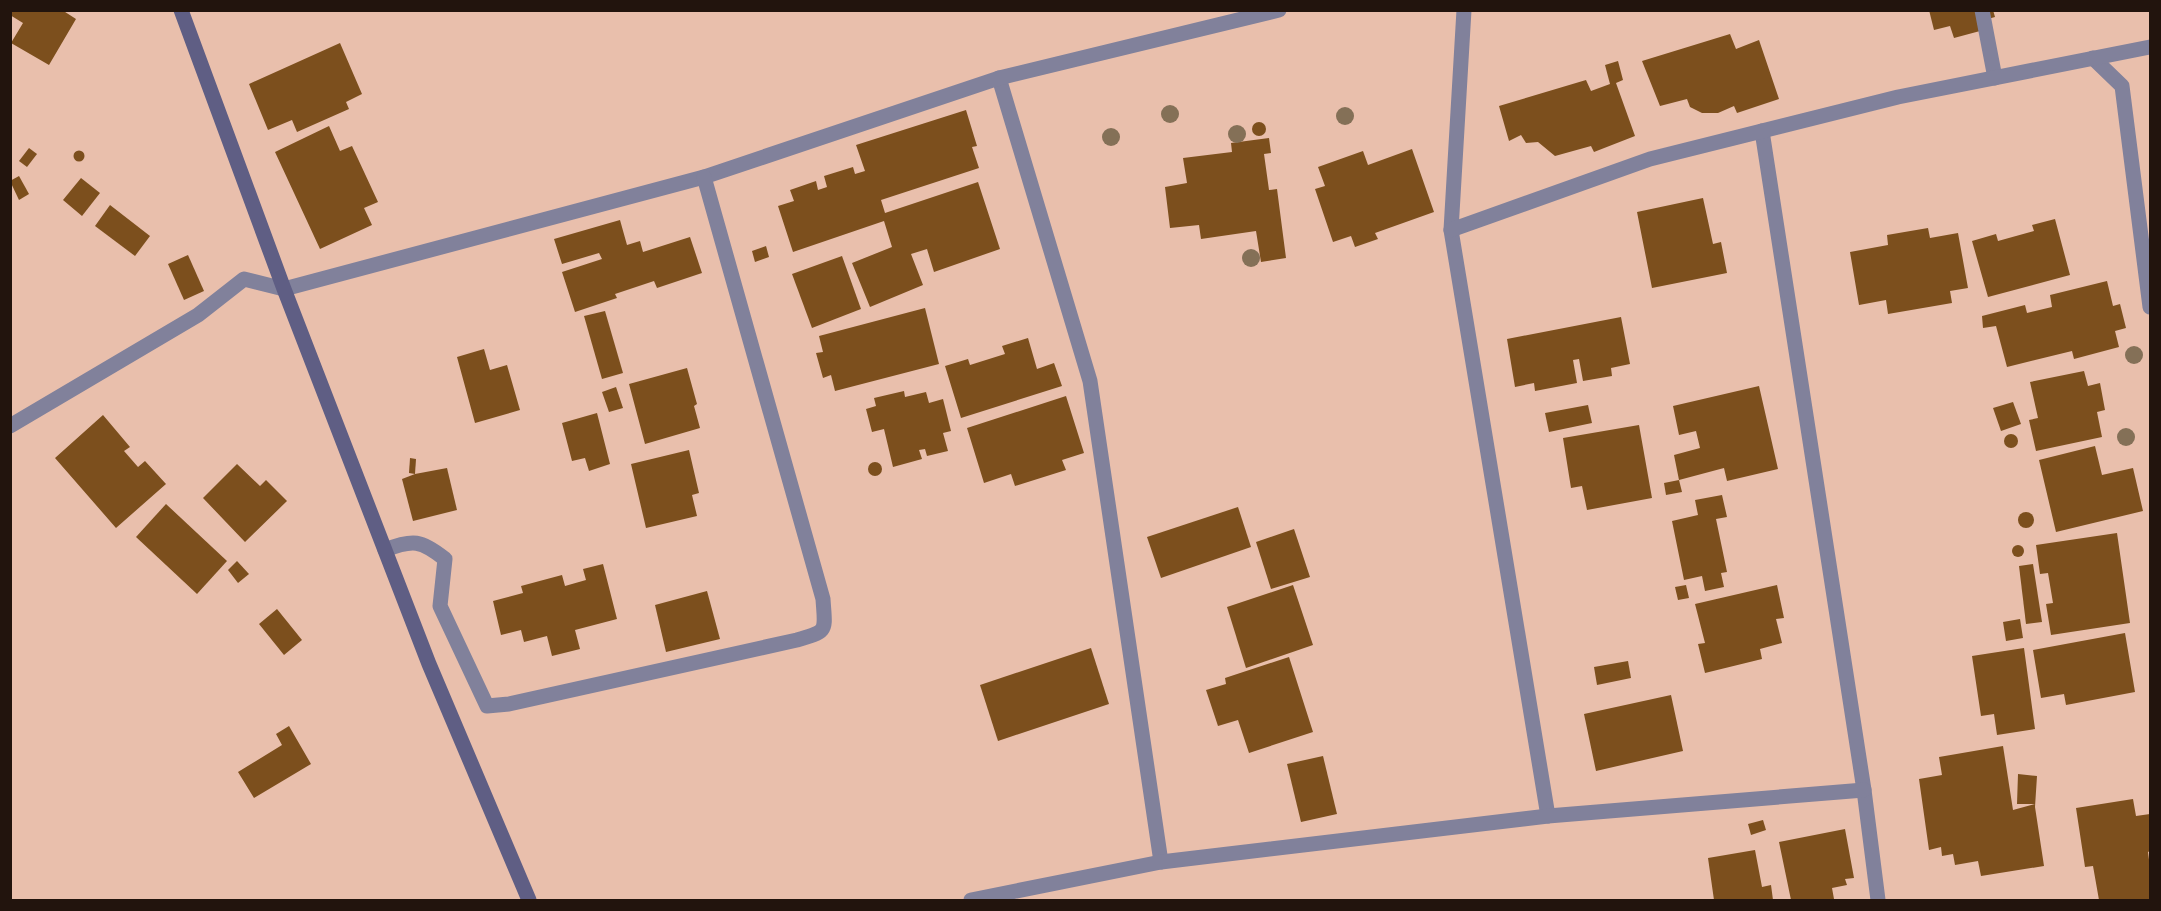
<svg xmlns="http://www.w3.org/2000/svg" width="2161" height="911" viewBox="0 0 2161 911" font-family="'Sofia Sans Condensed',sans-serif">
  <rect width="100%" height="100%" fill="#e9bfac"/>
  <g fill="#7c4f1d">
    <path d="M10,10H62L76,19L49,65L11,43L23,23L10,15Z"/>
    <path d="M1929,10H1993L1995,17L1977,22L1980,31L1954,38L1950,26L1934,30Z"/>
    <path d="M1730,34L1736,49L1759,40L1779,99L1737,113L1734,106L1718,113H1702L1690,107L1687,99L1660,106L1642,61Z"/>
    <path d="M340,43L362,94L346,102L349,109L297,132L292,120L268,130L249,84Z"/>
    <path d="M1618,61L1623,80L1616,83L1635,136L1594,152L1591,146L1555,156L1538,142L1526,143L1521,135L1509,141L1499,106L1586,80L1591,91L1610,84L1605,65Z"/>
    <path d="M966,110L977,146L972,147L979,168L881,200L885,213L978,182L1000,249L934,272L927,249L911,254L923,285L870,307L852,263L892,247L884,221L793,252L778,206L794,201L790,190L816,181L818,190L827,187L824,176L853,167L855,174L865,171L856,145Z"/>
    <circle cx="1259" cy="129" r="7"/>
    <path d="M329,126L340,151L352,146L378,202L364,208L372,225L320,249L275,152Z"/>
    <path d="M1269,138L1271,153L1264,154L1269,190L1277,189L1286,258L1261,262L1256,231L1201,239L1199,225L1170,228L1165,187L1187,183L1183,158L1232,152L1231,143Z"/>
    <path d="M29,148L37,154L27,167L19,161Z"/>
    <path d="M1412,149L1434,212L1375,233L1378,239L1355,247L1351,236L1333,242L1315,189L1325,186L1318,167L1363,151L1368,165Z"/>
    <circle cx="79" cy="156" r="5.5"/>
    <path d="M19,176L29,194L19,200L10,181Z"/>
    <path d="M81,178L100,193L82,216L63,200Z"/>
    <path d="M1703,198L1713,244L1721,242L1727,273L1652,288L1637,212Z"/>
    <path d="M110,205L150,236L135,256L95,226Z"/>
    <path d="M2055,219L2070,275L1988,297L1972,241L1996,234L1998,241L2034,231L2032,225Z"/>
    <path d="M620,220L627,245L640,241L643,252L690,237L702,273L657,288L654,281L615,294L617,298L575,312L562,272L602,259L599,253L562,264L554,239Z"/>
    <path d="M1928,228L1930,238L1958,233L1968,288L1950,291L1952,303L1888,314L1886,300L1859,305L1850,252L1888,245L1887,235Z"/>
    <path d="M766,246L769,257L755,262L752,251Z"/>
    <path d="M188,255L204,291L184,300L168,264Z"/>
    <path d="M842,256L861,309L812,328L792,274Z"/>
    <path d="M2107,281L2113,306L2120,304L2126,328L2115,331L2119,347L2074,359L2072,351L2007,367L1996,326L1983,328L1982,316L2025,305L2027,313L2052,307L2050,295Z"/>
    <path d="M925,308L939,364L835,391L831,375L823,378L816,353L823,352L819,336Z"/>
    <path d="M605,311L623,373L602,379L584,316Z"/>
    <path d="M1621,317L1630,364L1611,368L1612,376L1583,381L1579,359L1573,360L1577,383L1535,391L1534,383L1515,387L1507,339Z"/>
    <path d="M1028,338L1037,369L1054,363L1062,386L961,418L945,366L968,359L970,365L1005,354L1002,346Z"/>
    <path d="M484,349L490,370L507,365L520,410L475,423L457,357Z"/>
    <path d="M687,368L697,404L694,406L700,428L645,444L629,384Z"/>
    <path d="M2084,371L2088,386L2100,383L2105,410L2097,412L2102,437L2036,451L2029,420L2038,418L2030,382Z"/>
    <path d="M1759,386L1778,469L1727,481L1724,468L1679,480L1674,455L1700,448L1696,431L1679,435L1673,406Z"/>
    <path d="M616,387L623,408L609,412L602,392Z"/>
    <path d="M904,391L905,397L926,392L929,403L943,399L951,431L943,433L948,451L927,456L925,449L919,450L922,459L893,467L884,429L872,432L866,409L876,406L874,398Z"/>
    <path d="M1066,396L1084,453L1062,460L1066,470L1015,486L1011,474L984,483L967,428Z"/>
    <path d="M2013,402L2021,424L2001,431L1993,408Z"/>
    <path d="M1588,405L1592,423L1549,432L1545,413Z"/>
    <path d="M597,413L610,464L589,471L585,458L572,461L562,423Z"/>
    <path d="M103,415L130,447L124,451L138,467L145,461L166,484L116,528L55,458Z"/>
    <path d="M1639,425L1652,498L1587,510L1582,486L1571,488L1563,438Z"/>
    <circle cx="2011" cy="441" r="7"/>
    <path d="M2095,446L2102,475L2133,468L2143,511L2056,532L2039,460Z"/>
    <path d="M689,450L699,493L692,495L697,516L646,528L631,464Z"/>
    <path d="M410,458L416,459L415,474L409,473Z"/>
    <circle cx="875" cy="469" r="7"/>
    <path d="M237,464L260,486L266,480L287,501L245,542L203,498Z"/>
    <path d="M447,468L457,510L413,521L402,479L415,474Z"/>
    <path d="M1679,480L1682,492L1666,495L1664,483Z"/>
    <path d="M1722,495L1727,517L1716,519L1727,572L1721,573L1724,587L1705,591L1702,576L1684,580L1672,521L1698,515L1695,500Z"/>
    <path d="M166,504L227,561L197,594L136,537Z"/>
    <path d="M1238,507L1251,547L1161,578L1147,537Z"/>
    <circle cx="2026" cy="520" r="8"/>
    <path d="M1294,529L1310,577L1271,589L1256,542Z"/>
    <path d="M2117,533L2130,623L2051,635L2046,604L2053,603L2048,573L2040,574L2036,545Z"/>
    <circle cx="2018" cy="551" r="6"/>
    <path d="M237,561L249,574L238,583L228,570Z"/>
    <path d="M603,564L617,619L575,630L580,649L552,656L547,636L524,642L521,630L501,635L493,601L523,593L521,586L562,575L565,586L586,580L583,569Z"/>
    <path d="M2033,564L2042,622L2026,624L2019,566Z"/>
    <path d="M1293,585L1313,645L1246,668L1227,607Z"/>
    <path d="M1686,585L1689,598L1678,600L1675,587Z"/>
    <path d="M1777,585L1784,618L1776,619L1782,643L1760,649L1762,659L1705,673L1698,644L1705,643L1695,604Z"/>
    <path d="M707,591L720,639L666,652L655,605Z"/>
    <path d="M277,609L302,640L284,655L259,624Z"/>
    <path d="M2020,619L2023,638L2006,641L2003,622Z"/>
    <path d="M2125,633L2135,692L2066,705L2064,694L2041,698L2033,650Z"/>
    <path d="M1091,648L1109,704L998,741L980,685Z"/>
    <path d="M2024,648L2035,729L1997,735L1994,714L1981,716L1972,656Z"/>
    <path d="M1289,657L1313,732L1249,753L1238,720L1218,726L1206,690L1226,684L1225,678Z"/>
    <path d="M1628,661L1631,678L1597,685L1594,667Z"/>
    <path d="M1671,695L1683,751L1596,771L1584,714Z"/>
    <path d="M289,726L311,764L254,798L238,772L282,745L276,734Z"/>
    <path d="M2003,746L2013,810L2035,804H2017L2018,774L2037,776L2035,807L2044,866L1981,876L1978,861L1955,865L1953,854L1942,856L1941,847L1929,850L1919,779L1942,775L1939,757Z"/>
    <path d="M1323,756L1337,814L1301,822L1287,764Z"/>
    <path d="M2133,799L2136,816L2150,814V851L2148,852L2150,867V899L2099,900L2093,866L2085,867L2076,808Z"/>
    <path d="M1763,820L1766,830L1751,835L1748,824Z"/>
    <path d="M1845,829L1854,878L1845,879L1847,885L1832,888L1834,899L1791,900L1779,842Z"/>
    <path d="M1755,850L1762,887L1771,885L1773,900H1714L1708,858Z"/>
  </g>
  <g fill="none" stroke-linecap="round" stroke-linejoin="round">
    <g stroke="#81819b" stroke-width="15">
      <path d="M1464,10L1451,230L1548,816"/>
      <path d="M1982,10L1995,78"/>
      <path d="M2093,58L2122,86L2150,307"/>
      <path d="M999,78L1090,381L1161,862"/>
      <path d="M1762,131L1864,790L1878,900"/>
      <path d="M1451,230L1650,159L1898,97L2150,47"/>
      <path d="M10,426L198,315L244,279L284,289L704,177L999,78L1279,10"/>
      <path d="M385,550C413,539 421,540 445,559L440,606L487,706L509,704L797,640C829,631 825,631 823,599L704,177"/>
      <path d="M971,900L1161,862L1548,816L1864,790"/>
    </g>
    <path stroke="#5f5e84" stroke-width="15" d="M181,10L284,289L429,664L529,900"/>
  </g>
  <g fill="#847057">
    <circle cx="1170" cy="114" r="9"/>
    <circle cx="1345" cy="116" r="9"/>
    <circle cx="1237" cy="134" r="9"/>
    <circle cx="1111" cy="137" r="9"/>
    <circle cx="1251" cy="258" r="9"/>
    <circle cx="2134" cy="355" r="9"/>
    <circle cx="2126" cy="437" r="9"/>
  </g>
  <rect width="2161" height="911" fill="none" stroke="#22140d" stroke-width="24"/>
</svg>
